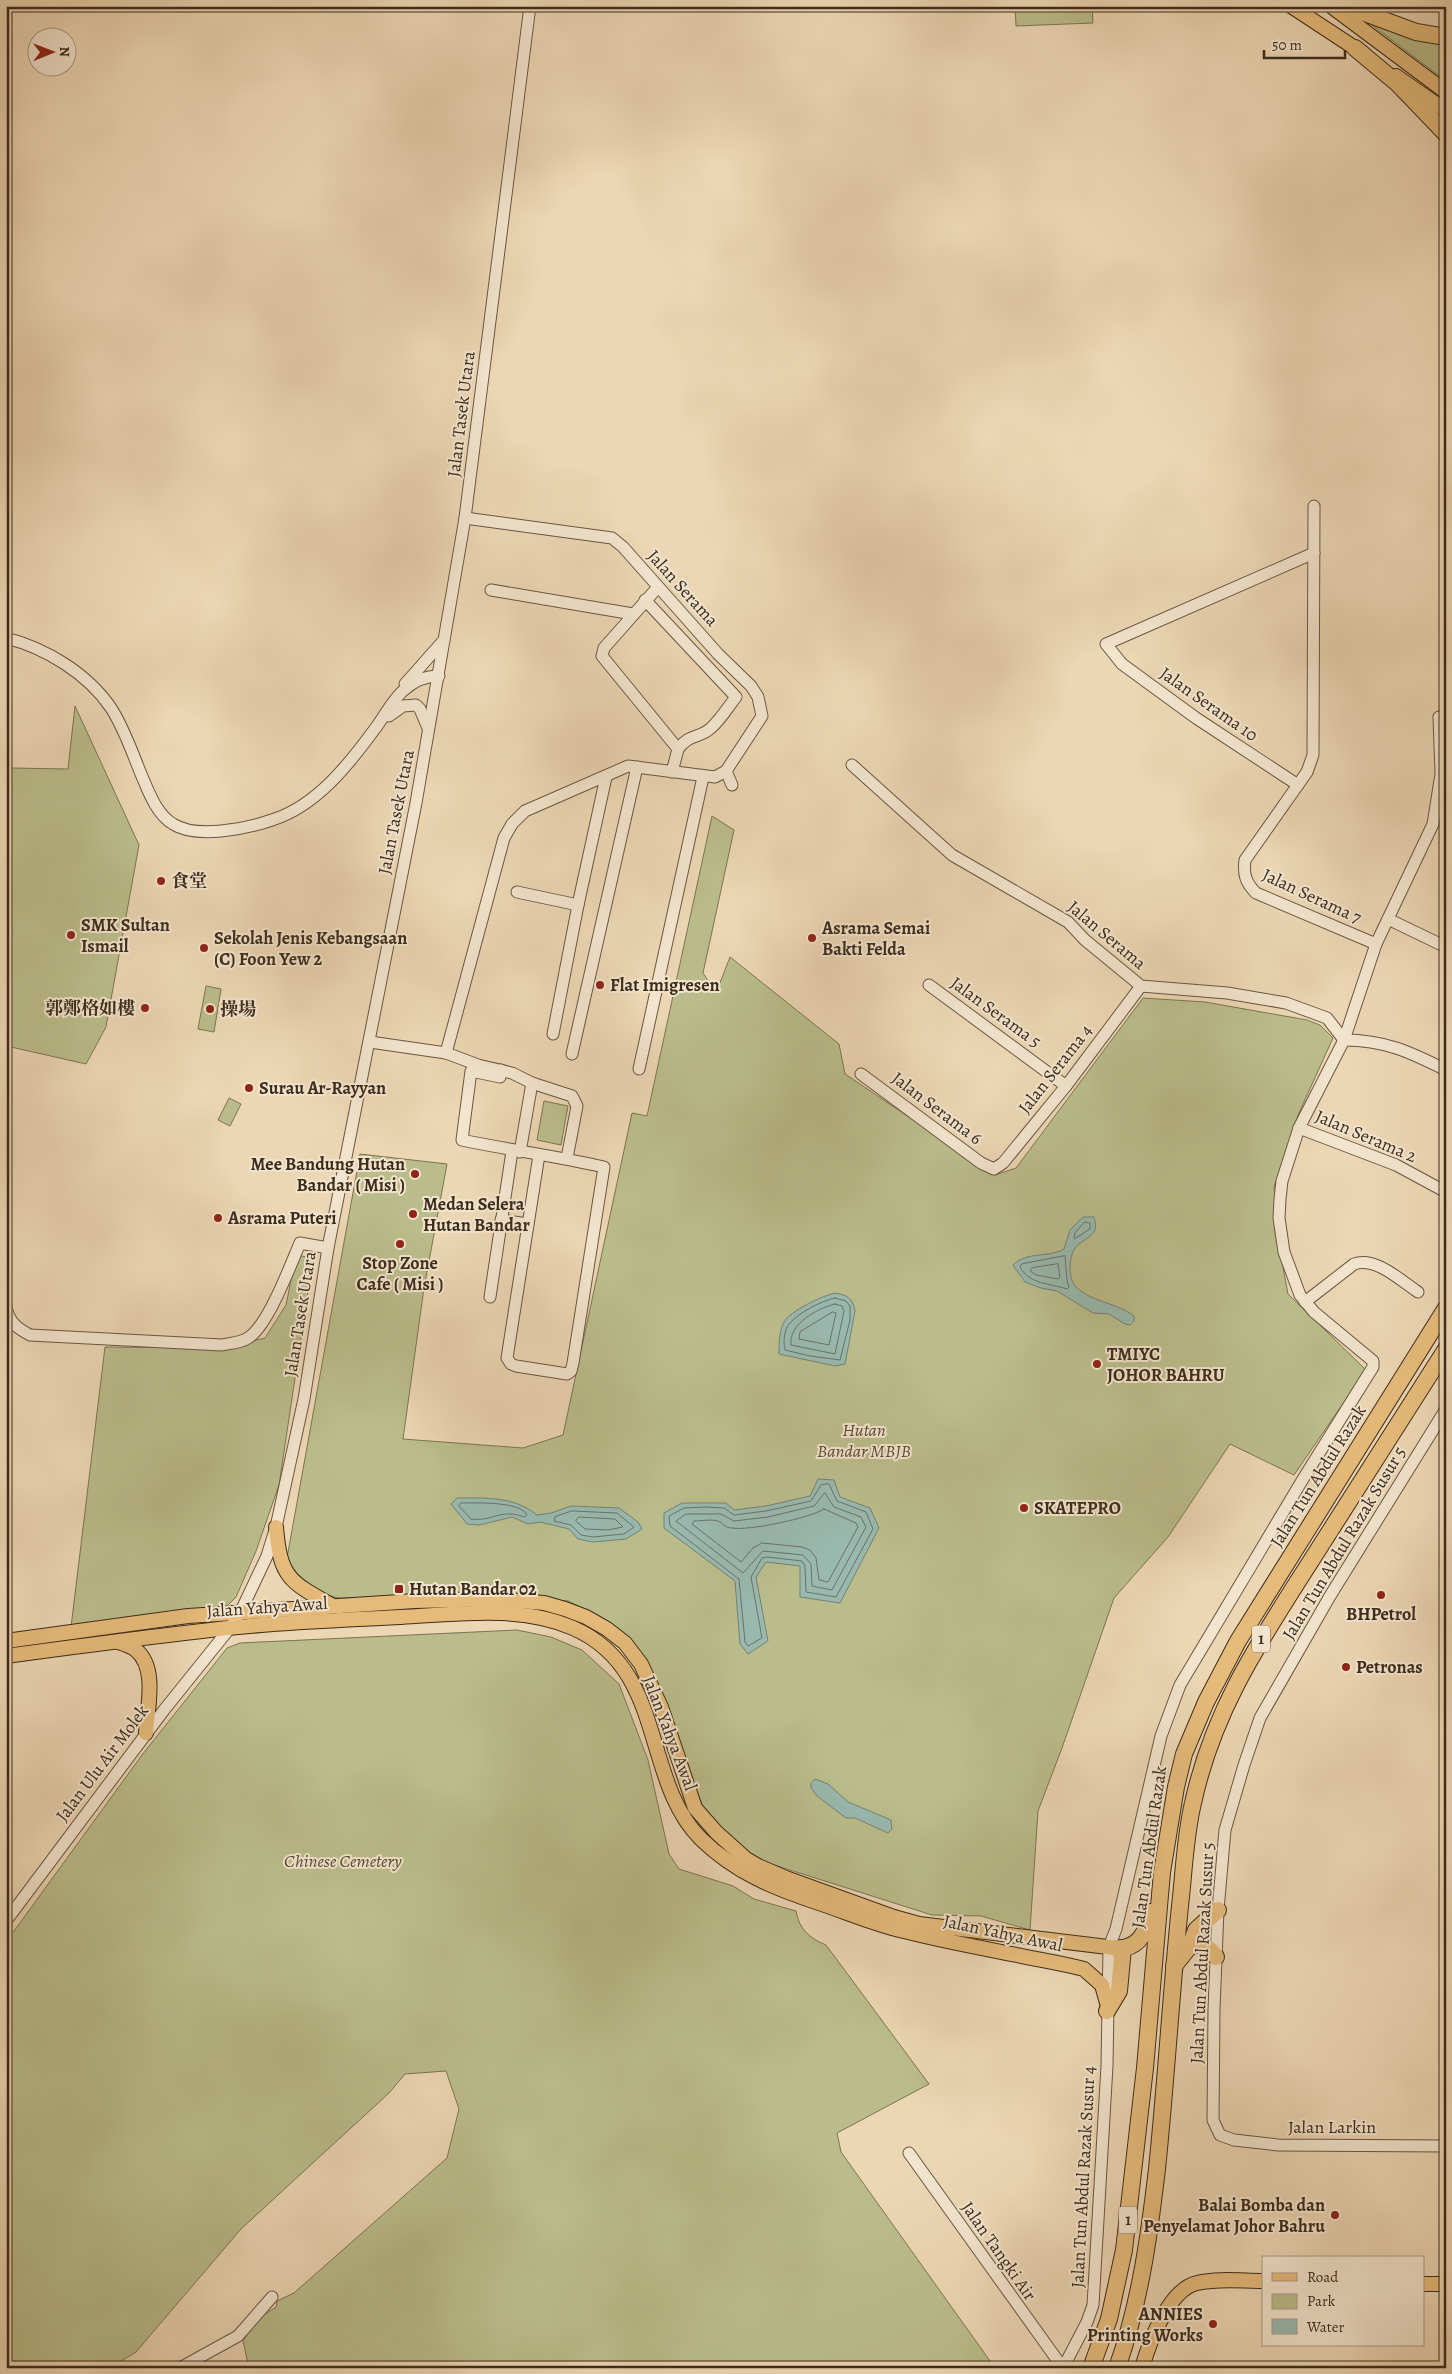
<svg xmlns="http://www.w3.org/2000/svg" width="1452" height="2374" viewBox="0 0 1452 2374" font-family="Alegreya,'Noto Serif SC',serif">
  <rect width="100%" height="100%" fill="#ecd6b3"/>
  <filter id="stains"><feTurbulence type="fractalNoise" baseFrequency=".004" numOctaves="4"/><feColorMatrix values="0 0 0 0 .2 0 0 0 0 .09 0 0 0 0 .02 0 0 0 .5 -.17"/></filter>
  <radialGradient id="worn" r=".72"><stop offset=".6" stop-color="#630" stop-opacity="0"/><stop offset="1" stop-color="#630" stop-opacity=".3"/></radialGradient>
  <g fill="#babd8b" stroke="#7c7454">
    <path d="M1015,6H1092L1093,23L1016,26Z"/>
    <path d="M1360,16L1446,40V81Z"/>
    <path d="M75,706L139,845L106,1027L86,1064L11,1047C6,1003 6,972 12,928L6,927V795L11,768L68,769Z"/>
    <path d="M712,816L734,830L703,973L716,993L730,957L839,1044L845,1074L995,1175L1016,1168L1143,998L1205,1002L1307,1020L1320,1025L1333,1038L1298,1115L1274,1187L1278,1240L1288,1294L1366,1370L1294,1475L1230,1444L1168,1537L1114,1598L1062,1748L1038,1811L1030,1930L981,1916L932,1915L749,1857L708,1819L689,1771L663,1698L600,1617L568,1601L474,1594L339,1598L307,1591L287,1558L360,1154L447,1164L424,1288L403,1439L523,1448L563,1435L632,1113L647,1116Z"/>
    <path d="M206,986L221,989L214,1032L198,1029Z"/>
    <path d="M229,1098L241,1104L230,1126L218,1120Z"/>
    <path d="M544,1101L568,1106L561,1145L537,1140Z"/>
    <path d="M296,1255L313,1258L279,1485L256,1551L236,1597L224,1609L71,1627L105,1347L223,1348L265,1338L286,1305Z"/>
    <path d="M517,1630L551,1637L582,1650L619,1684L648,1760L669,1854L679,1869L733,1886L754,1899L796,1911C799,1929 809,1938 826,1945L929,2084L837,2133L841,2152L995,2368H249L243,2341L256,2320L276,2307L277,2301L294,2293L447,2158L459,2109L446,2071L405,2074L389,2093L241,2229L136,2352L110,2368H6V1942L142,1755L227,1648L240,1643Z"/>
  </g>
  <g fill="#99b9af" stroke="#748174">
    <path d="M1083,1217H1094C1095,1222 1097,1227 1094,1232C1090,1238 1081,1241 1076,1247C1068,1256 1068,1279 1076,1287C1091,1302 1118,1303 1134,1316V1321L1130,1325L1125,1324L1109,1314L1093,1313L1057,1291L1041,1288L1025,1282L1013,1265C1027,1251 1049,1258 1064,1249L1070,1230Z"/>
    <path d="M835,1293C847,1295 853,1298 855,1311L845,1364L835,1366L779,1354C779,1343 779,1332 784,1322C790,1311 822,1296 835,1293Z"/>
    <path d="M818,1479L834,1480L840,1497L870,1508L879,1528L840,1603L800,1597V1566L766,1562L756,1577L768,1641L748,1654L740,1644L735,1581L664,1528V1513L682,1503H726L734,1510L766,1506L810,1496Z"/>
    <path d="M457,1498C485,1498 514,1496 537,1515L551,1513L571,1506L619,1508L638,1522L642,1529L626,1539L593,1542L578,1539L569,1529L540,1522L528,1524L512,1517L479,1525L467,1524L451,1504Z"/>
    <path d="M815,1779L828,1784L848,1802L891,1820L892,1829L888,1833L855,1818H846L817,1796L811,1788V1783Z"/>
  </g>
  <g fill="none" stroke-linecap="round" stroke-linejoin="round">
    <g stroke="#6b7266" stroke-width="1">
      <path d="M1085,1222L1090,1223V1229L1074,1239L1075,1233Z"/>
      <path d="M1065,1256L1067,1281L1069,1287L1067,1289C1050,1283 1030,1285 1020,1267L1022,1264Z"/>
      <path d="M1058,1264L1060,1277L1058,1279L1036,1275L1030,1271L1032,1268Z"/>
      <path d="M835,1298L846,1301L850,1306V1320L840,1360L810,1356L785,1350C783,1342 784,1329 790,1323C800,1312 821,1301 835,1298Z"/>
      <path d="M835,1304L842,1306L844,1311L835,1354L791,1345C788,1324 818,1308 835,1304Z"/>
      <path d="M833,1312L836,1313L829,1345L799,1339L800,1332Z"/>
      <path d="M829,1484L837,1501L866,1512L873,1529L836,1597L806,1592L805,1566L802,1561L767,1557L762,1558L751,1577L762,1638L748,1646L745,1642L739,1579L670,1526L669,1516L684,1508L706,1507L724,1508L734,1515L766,1511L811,1501L821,1485Z"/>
      <path d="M825,1493L834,1507L861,1517L866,1527L832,1590L812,1586L811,1564L803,1555L763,1551L743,1573L676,1521L686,1514H721L734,1521L768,1517L814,1506Z"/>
      <path d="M461,1503C476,1503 520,1501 527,1515L524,1517C501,1508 492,1522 471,1519L459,1506Z"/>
      <path d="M824,1509L856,1523L858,1527L828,1582L819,1580L816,1558L810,1550L802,1547L762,1543L753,1548L741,1562L692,1524L694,1521C701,1521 711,1519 718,1521C723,1523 725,1528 732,1528C749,1531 810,1518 824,1509Z"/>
      <path d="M572,1511L617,1513L634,1527L624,1534L593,1537L581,1535L571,1525L554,1521L555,1517Z"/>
      <path d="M579,1517L615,1519L623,1527L608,1530L585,1529L576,1521Z"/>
    </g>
    <g stroke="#695642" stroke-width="13">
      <g id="minor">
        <path d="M1314,506L1313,755L1307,772L1245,860C1243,875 1246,883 1256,893L1376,944"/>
        <path d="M658,587L604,648L602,656L678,749L672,772"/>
        <path d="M491,590L633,614"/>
        <path d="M645,600L736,697C728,707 721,719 711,728C699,739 690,733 678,749"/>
        <path d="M6,638C46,648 88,674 111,708C124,728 132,752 141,774C148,790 156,814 173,824C196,839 246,829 272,820C317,806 350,763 377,726C385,715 394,698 404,690C414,681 426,676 439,676"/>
        <path d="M405,684L444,640"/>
        <path d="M389,716L403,706L416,705L420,709L428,728"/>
        <path d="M852,765L952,855L1068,922L1085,940L1141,986L1227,993L1286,1003L1327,1018L1344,1040C1385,1040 1410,1052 1446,1070"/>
        <path d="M726,771L732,785"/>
        <path d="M1298,785L1196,718L1122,664L1106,644L1314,553"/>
        <path d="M517,892L578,905"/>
        <path d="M1388,919L1446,947"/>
        <path d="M929,985L1066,1086"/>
        <path d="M553,1034L578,905L606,777"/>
        <path d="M370,1042L446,1053L478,1065L512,1073L532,1083L572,1096L577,1106L567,1158"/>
        <path d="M446,1053L504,838L512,824L525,811L628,766L715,777L726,771L762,716L758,697L751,686L718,654L623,547L612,538L465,518"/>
        <path d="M572,1054L637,767"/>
        <path d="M639,1069L703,777"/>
        <path d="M501,1070L500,1077L471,1071L462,1140C509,1150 557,1156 604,1167L573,1363L571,1371L567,1374L516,1366L511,1364L507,1358L539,1155"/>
        <path d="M861,1074L981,1163L994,1169L1003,1163L1066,1086L1141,986"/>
        <path d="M1299,1128L1396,1165L1446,1192"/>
        <path d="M520,1152L532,1083"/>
        <path d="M501,1220L528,1224"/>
        <path d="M490,1297L512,1151"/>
        <path d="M1305,1302L1354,1264C1375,1256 1400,1280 1418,1292"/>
        <path d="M6,1308C10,1323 17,1328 30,1335L222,1345C231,1343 240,1343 248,1338C268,1326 290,1266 300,1243L328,1248"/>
        <path d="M1446,1409L1330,1596L1260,1718L1244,1765L1225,1830L1218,1910L1214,2009L1213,2120L1220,2135L1234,2140L1278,2145L1446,2146"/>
        <path d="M6,1921L164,1710L230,1628L240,1613L267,1556L276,1527L304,1399L328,1248L416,803L465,518L530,6"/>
        <path d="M909,2153L1063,2368"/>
        <path d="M180,2368L238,2336L272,2297"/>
        <path d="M1063,2368L1087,2322L1093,2305L1107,2066L1109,1947L1116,1929L1161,1736L1180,1685L1303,1479L1373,1367V1361L1314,1312L1300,1295L1284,1252L1279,1218L1280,1199L1282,1181L1299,1128L1344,1040L1376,944L1433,824L1441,774L1439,717"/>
      </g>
    </g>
    <g stroke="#3d2c1c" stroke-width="16">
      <g id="major">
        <path d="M1291,6L1364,54"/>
        <path d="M1331,6L1446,92"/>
        <path d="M1396,76L1446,111"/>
        <path d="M276,1527C280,1578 290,1582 333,1606"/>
        <path d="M6,1641L188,1616L415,1601L495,1599L544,1603L565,1609L586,1617L607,1629L625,1643L641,1664L661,1707L695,1808L716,1832L746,1859L758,1866L786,1878L894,1917L919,1924L1116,1948"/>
        <path d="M118,1642C124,1644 131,1646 136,1650C158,1668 147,1709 146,1733"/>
        <path d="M6,1656C80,1646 154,1636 228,1628C285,1622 344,1620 401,1617C457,1614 521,1605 573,1628C667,1669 641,1779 701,1839C736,1873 774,1888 819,1903C849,1913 878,1926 908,1932C944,1941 981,1948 1017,1955C1040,1960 1062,1963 1084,1969L1102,1985L1107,2003"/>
        <path d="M1423,2284H1446"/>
        <path d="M1142,2368C1149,2343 1169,2289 1197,2283C1218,2278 1242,2281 1263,2281"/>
      </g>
    </g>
    <g stroke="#3d2c1c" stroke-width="18">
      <g id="highway">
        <path d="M1346,6L1416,32L1446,37"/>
        <path d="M1355,48L1397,83L1446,134"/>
        <path d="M1190,1946C1202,1943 1209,1947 1216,1957"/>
        <path d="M1116,1948C1139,1950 1147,1931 1151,1912"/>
        <path d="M1174,1966L1190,1946L1196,1930L1218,1910"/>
        <path d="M1107,2011L1119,1991L1123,1948"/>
        <path d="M1091,2368L1109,2319L1124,2250L1145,2068L1162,1872L1176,1787L1184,1754L1206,1702L1238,1641L1446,1308"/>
        <path d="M1117,2368C1140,2303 1149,2237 1157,2169C1166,2082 1171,1994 1180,1906C1184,1872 1185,1836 1193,1803C1214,1706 1264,1635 1316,1553C1359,1485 1402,1417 1446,1349"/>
      </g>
    </g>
    <use href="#minor" stroke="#f3e4ce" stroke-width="11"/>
    <use href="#major" stroke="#e6bb7a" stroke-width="14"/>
    <use href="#highway" stroke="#e6bb7a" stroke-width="16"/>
  </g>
  <g fill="#8f2418" stroke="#f3e4ce" stroke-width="2">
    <circle cx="161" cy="881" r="5"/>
    <circle cx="71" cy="935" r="5"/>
    <circle cx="812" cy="938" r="5"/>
    <circle cx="204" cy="948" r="5"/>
    <circle cx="600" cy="985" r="5"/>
    <circle cx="145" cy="1008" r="5"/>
    <circle cx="210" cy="1009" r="5"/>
    <circle cx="249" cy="1088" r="5"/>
    <circle cx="415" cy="1174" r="5"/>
    <circle cx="413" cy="1214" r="5"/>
    <circle cx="218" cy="1218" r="5"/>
    <circle cx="400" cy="1244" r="5"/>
    <circle cx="1097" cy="1364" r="5"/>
    <circle cx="1024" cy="1508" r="5"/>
    <rect x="394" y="1584" width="10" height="10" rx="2.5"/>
    <circle cx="1381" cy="1595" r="5"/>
    <circle cx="1346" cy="1667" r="5"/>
    <circle cx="1335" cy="2215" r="5"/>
    <circle cx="1213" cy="2324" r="5"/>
  </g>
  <g text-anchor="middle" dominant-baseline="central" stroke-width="4" stroke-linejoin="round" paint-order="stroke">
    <g fill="#f3e4ce" stroke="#746351" stroke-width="1">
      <rect x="1252" y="1625.5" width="18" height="27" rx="4"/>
      <rect x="1119" y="2206.5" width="18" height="27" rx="4"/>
    </g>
    <g font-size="16" font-weight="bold" fill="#3d2c1c">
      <text x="1261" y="1639">1</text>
      <text x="1128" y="2220">1</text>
    </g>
    <g font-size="18" fill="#3d2c1c" stroke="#f3e4ce">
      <text transform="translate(461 414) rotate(-83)">Jalan Tasek Utara</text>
      <text transform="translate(683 588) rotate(48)">Jalan Serama</text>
      <text transform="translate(1209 704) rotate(35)">Jalan Serama 10</text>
      <text transform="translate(396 812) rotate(-79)">Jalan Tasek Utara</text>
      <text transform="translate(1312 896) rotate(25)">Jalan Serama 7</text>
      <text transform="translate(1107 935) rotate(40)">Jalan Serama</text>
      <text transform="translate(996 1012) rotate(36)">Jalan Serama 5</text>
      <text transform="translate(1055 1069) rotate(-52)">Jalan Serama 4</text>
      <text transform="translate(937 1108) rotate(37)">Jalan Serama 6</text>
      <text transform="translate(1366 1136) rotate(23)">Jalan Serama 2</text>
      <text transform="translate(300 1314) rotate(-81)">Jalan Tasek Utara</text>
      <text transform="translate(1318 1476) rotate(-58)">Jalan Tun Abdul Razak</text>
      <text transform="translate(1344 1543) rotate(-59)">Jalan Tun Abdul Razak Susur 5</text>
      <text transform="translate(267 1607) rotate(-4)">Jalan Yahya Awal</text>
      <text transform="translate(670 1733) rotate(69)">Jalan Yahya Awal</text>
      <text transform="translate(102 1763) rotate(-53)">Jalan Ulu Air Molek</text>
      <text transform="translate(1149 1847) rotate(-82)">Jalan Tun Abdul Razak</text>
      <text transform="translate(1003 1933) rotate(12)">Jalan Yahya Awal</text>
      <text transform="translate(1202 1953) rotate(-87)">Jalan Tun Abdul Razak Susur 5</text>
      <text x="1332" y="2127">Jalan Larkin</text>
      <text transform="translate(1083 2177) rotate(-87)">Jalan Tun Abdul Razak Susur 4</text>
      <text transform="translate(999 2251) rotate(55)">Jalan Tangki Air</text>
    </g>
    <g font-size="18" font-weight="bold" fill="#3d2c1c" stroke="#f3e4ce" text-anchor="start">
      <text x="171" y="881">食堂</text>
      <text x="81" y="925">SMK Sultan<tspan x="81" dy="21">Ismail</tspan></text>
      <text x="822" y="928">Asrama Semai<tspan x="822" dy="21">Bakti Felda</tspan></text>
      <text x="214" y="938">Sekolah Jenis Kebangsaan<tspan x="214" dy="21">(C) Foon Yew 2</tspan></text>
      <text x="610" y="985">Flat Imigresen</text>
      <text x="135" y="1008" text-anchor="end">郭鄭格如樓</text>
      <text x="220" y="1009">操場</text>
      <text x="259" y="1088">Surau Ar-Rayyan</text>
      <text x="405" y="1164" text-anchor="end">Mee Bandung Hutan<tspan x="405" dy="21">Bandar ( Misi )</tspan></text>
      <text x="423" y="1204">Medan Selera<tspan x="423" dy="21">Hutan Bandar</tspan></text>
      <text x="228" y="1218">Asrama Puteri</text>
      <text x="400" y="1263" text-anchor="middle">Stop Zone<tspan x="400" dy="21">Cafe ( Misi )</tspan></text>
      <text x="1107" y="1354">TMIYC<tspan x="1107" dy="21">JOHOR BAHRU</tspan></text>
      <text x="1034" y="1508">SKATEPRO</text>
      <text x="409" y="1589">Hutan Bandar 02</text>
      <text x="1381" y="1614" text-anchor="middle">BHPetrol</text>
      <text x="1356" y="1667">Petronas</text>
      <text x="1325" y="2205" text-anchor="end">Balai Bomba dan<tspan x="1325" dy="21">Penyelamat Johor Bahru</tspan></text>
      <text x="1203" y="2314" text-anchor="end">ANNIES<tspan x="1203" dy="21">Printing Works</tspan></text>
    </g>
    <g font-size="18" font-style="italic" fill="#564932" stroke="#f3e4ce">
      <text x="864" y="1430">Hutan<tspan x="864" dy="21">Bandar MBJB</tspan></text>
      <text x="343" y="1861">Chinese Cemetery</text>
    </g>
  </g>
  <rect width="1452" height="2374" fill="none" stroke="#ecd6b3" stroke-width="25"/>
  <rect x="8" y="8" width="1437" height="2359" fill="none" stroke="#3d2c1c" stroke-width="2.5"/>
  <rect x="12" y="12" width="1427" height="2349" fill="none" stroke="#3d2c1c"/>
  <rect x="1262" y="2256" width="162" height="90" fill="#f3e4ce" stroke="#aa9a87"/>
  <rect x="1272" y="2273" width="25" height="8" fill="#e6bb7a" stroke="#aa9a87"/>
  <text x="1307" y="2282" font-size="15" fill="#3d2c1c">Road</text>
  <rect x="1272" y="2294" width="25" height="15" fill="#babd8b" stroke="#aa9a87"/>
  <text x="1307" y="2306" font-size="15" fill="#3d2c1c">Park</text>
  <rect x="1272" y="2319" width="25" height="15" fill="#99b9af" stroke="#aa9a87"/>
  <text x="1307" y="2332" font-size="15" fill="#3d2c1c">Water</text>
  <g transform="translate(52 52) rotate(89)"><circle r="24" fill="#f3e4ce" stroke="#aa9a87"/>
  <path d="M0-4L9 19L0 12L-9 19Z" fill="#8f2418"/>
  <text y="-8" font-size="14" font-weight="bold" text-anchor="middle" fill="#3d2c1c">N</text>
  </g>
  <path d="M1264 50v8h81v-8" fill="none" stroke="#3d2c1c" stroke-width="2.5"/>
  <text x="1272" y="50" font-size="15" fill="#3d2c1c" stroke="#f3e4ce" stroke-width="4" paint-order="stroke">50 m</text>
  <rect width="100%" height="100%" filter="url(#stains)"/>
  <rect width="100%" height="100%" fill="url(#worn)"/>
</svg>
